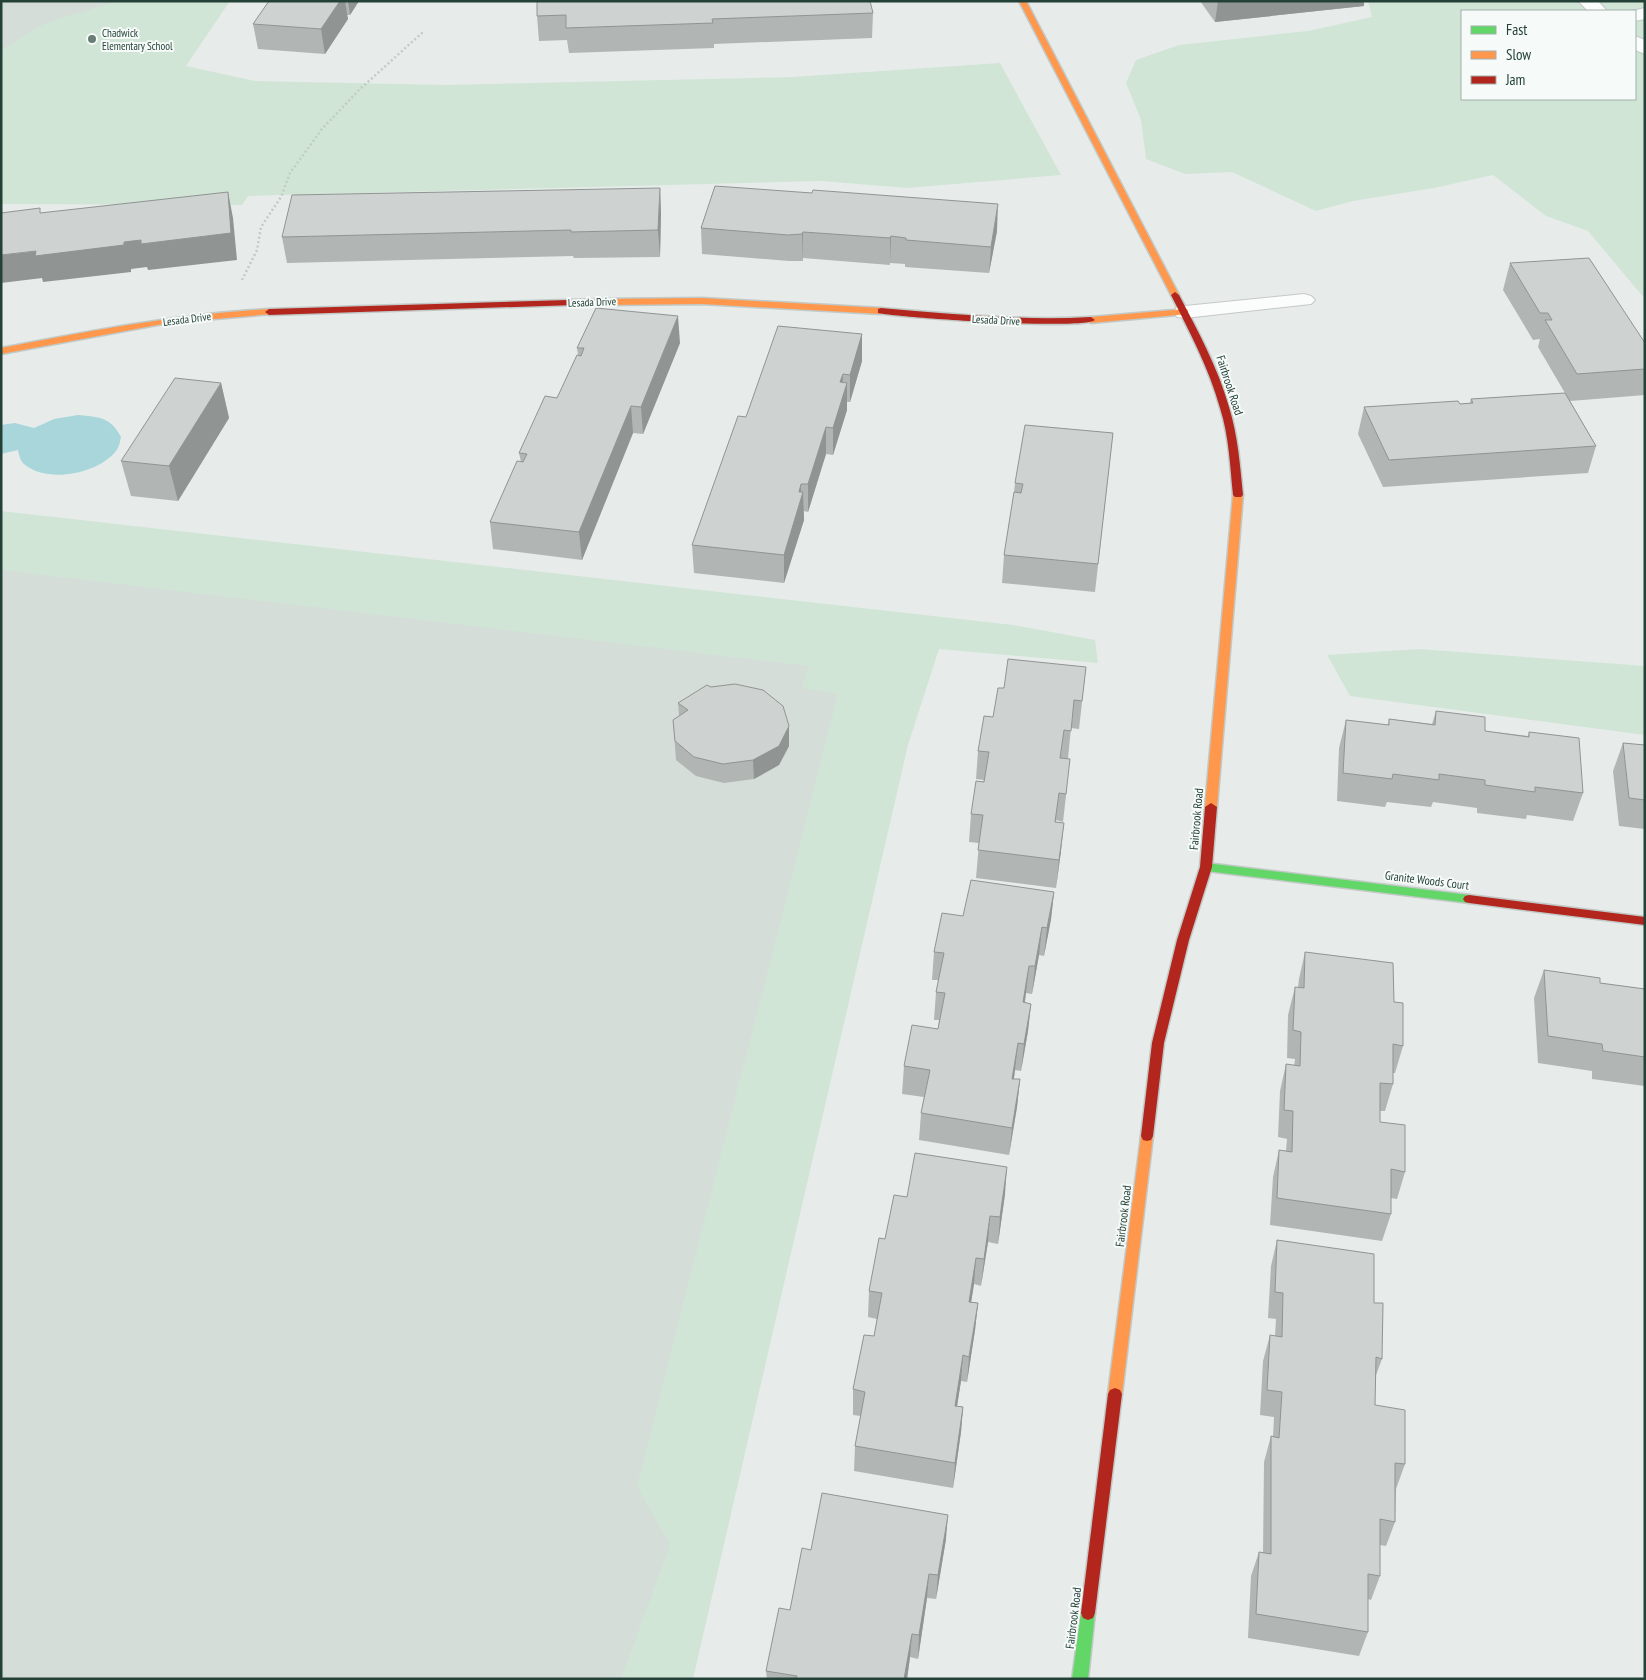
<svg xmlns="http://www.w3.org/2000/svg" width="1646" height="1680" viewBox="0 0 1646 1680" font-family="'PT Sans Narrow',sans-serif">
  <rect width="100%" height="100%" fill="#e7ecea"/>
  <g fill="#d5ddd9">
    <path d="M1,1H213L1,85Z"/>
    <path d="M1,523L924,631L654,1679H1Z"/>
  </g>
  <g fill="#d0e5d6" fill-rule="evenodd">
    <path d="M118,1H230L186,66L255,81L447,85L792,77L1000,63L1061,175L907,188L821,181L248,196L242,205L1,204V50L46,23Z"/>
    <path d="M1368,1H1645V299L1588,231L1546,216L1493,175L1434,188L1353,201L1316,211L1232,172L1185,174L1146,159L1141,120L1126,83L1136,60L1179,45L1308,31L1372,17ZM1462,11H1635V99H1462Z"/>
    <path d="M1,511L1013,625L1095,640L1098,663L939,649L908,745L693,1679H621L670,1545L637,1486L838,694L802,688L809,666L1,570Z"/>
    <path d="M1419,649L1645,666V735L1350,696L1327,655Z"/>
  </g>
  <path fill="#a9d6da" d="M78,415C99,417 111,417 121,437C120,441 119,448 116,451C98,474 47,484 24,464C20,461 19,454 18,450L1,454V425L15,423L34,428L54,419Z"/>
  <g fill="none" stroke-linecap="round" stroke-linejoin="round">
    <g stroke="#c4c9c7" stroke-width="2">
      <g id="lane">
        <path d="M1578,1H1598L1607,11H1588Z"/>
        <path d="M1304,294L1311,296L1315,300L1311,304L1185,318L1177,317L1174,312L1177,307L1185,306Z"/>
      </g>
    </g>
    <g stroke="#c4c9c7" stroke-width="2">
      <g id="street">
        <path d="M1645,8V19L1635,21V11H1632Z"/>
        <path d="M1635,36L1645,40V54L1635,50Z"/>
      </g>
    </g>
    <g stroke="#c2cac7" stroke-width="3">
      <g id="fast">
        <path d="M1206,863L1469,895L1473,896L1475,899L1473,902L1469,903L1206,871L1200,867Z"/>
        <path d="M1088,1606L1093,1608L1095,1613L1088,1679H1072L1081,1613L1083,1608Z"/>
      </g>
    </g>
    <g stroke="#c2cac7" stroke-width="3">
      <g id="slow">
        <path d="M1019,1H1026L1179,295L1178,297L1175,298L1171,295Z"/>
        <path d="M702,298L881,308L885,311L881,314L702,304L602,305L598,302L602,299Z"/>
        <path d="M269,309L273,312L272,314L168,323L1,354V348C90,331 178,314 269,309Z"/>
        <path d="M1185,309L1188,310V314L1091,323L1087,320L1091,317Z"/>
        <path d="M1238,492L1243,495L1217,807L1211,811L1205,807L1233,495Z"/>
        <path d="M1147,1131L1151,1132L1153,1136L1122,1394L1120,1398L1115,1400L1110,1398L1108,1394L1141,1136L1143,1132Z"/>
      </g>
    </g>
    <g stroke="#c2cac7" stroke-width="3">
      <g id="jam">
        <path d="M1175,292L1179,295C1198,331 1218,368 1229,407C1238,436 1240,466 1243,495L1241,497H1235L1233,495C1230,466 1229,436 1220,408C1209,368 1189,331 1171,295Z"/>
        <path d="M602,299L606,302L605,304L269,315L265,312L269,309Z"/>
        <path d="M881,308C951,314 1021,321 1091,317L1095,320C1082,330 903,318 878,313V309Z"/>
        <path d="M1211,803L1217,807L1212,867L1189,940L1164,1043L1153,1136L1151,1140L1147,1141L1143,1140L1141,1136L1152,1043L1177,940L1200,867L1205,807Z"/>
        <path d="M1469,895L1645,917V925L1469,903L1465,902L1463,899L1465,896Z"/>
        <path d="M1115,1388L1120,1390L1122,1394L1095,1613L1093,1618L1088,1620L1083,1618L1081,1613L1108,1394L1110,1390Z"/>
      </g>
    </g>
    <path stroke="#c3cbc7" stroke-width="2.5" stroke-dasharray="2 2.5" stroke-linecap="butt" d="M242,280L257,250L261,227L281,197L290,173L322,129L359,90L423,32"/>
    <use href="#lane" fill="#fbfcfc" fill-rule="evenodd"/>
    <use href="#street" fill="#fbfcfc" fill-rule="evenodd"/>
    <use href="#fast" fill="#63d668" fill-rule="evenodd"/>
    <use href="#slow" fill="#ff974d" fill-rule="evenodd"/>
    <use href="#jam" fill="#b3261e" fill-rule="evenodd"/>
  </g>
  <g fill="#b1b5b4">
    <path d="M269,1H359L350,15H347L348,19L325,54L258,49L253,24Z"/>
    <path d="M537,1L873,13L872,38L714,44V48L569,53L567,40L539,41L537,16Z"/>
    <path d="M1200,1H1364V6L1215,22Z"/>
    <path d="M660,188L661,214L660,257L574,258L573,256L287,263L282,237Z"/>
    <path d="M701,228L997,231L989,273L905,267V264L890,263V265L803,258V261H789L702,254Z"/>
    <path d="M1510,263L1645,343V395L1570,401L1596,446L1588,473L1383,487L1358,434L1364,407L1460,404L1470,403L1471,399L1565,393L1538,347L1540,339L1533,340L1503,290Z"/>
    <path d="M862,334V361L850,402H847V410L833,455L826,454L808,512L804,511V520L784,583L694,573L692,545L746,417Z"/>
    <path d="M680,343L643,434L633,433L582,560L493,549L490,522L521,462L519,453L557,398L578,355L577,348Z"/>
    <path d="M221,383L229,418L178,501L131,496L121,461Z"/>
    <path d="M1113,433L1095,592L1002,583L1004,555L1014,492L1015,483Z"/>
    <path d="M1086,667L1079,729L1071,728L1068,758L1067,787L1063,822L1056,820L1061,851L1056,888L976,878L979,843L969,842L971,814L984,780L976,779L978,751L993,717L1004,688Z"/>
    <path d="M678,703L789,726V746L779,765L754,779L724,783L696,776L676,760L673,720L679,716Z"/>
    <path d="M1436,711L1485,731L1528,736L1529,732L1583,793L1573,821L1527,815L1526,819L1477,813V808L1433,802L1431,807L1387,802L1385,807L1337,801L1339,748L1346,720L1388,725L1389,719L1432,724Z"/>
    <path d="M1623,743L1645,745V829L1619,826L1613,771Z"/>
    <path d="M1054,892L1051,919L1044,956L1039,955L1032,994L1026,993L1025,1003L1031,1004L1028,1031L1021,1071L1015,1070L1014,1079H1020L1017,1107L1009,1155L919,1140L921,1113L924,1097L902,1094L904,1066L938,1029L939,1020H934L936,992L939,980H932L934,952L963,916Z"/>
    <path d="M1305,952L1394,1002L1403,1046L1395,1073H1393V1084L1385,1111H1380V1122L1405,1172L1397,1199L1391,1198V1214L1382,1241L1270,1225L1273,1177L1279,1150L1286,1151L1287,1139L1278,1137L1280,1091L1286,1064L1294,1066L1295,1059L1287,1058L1288,1015L1295,987L1298,988L1299,979Z"/>
    <path d="M1544,970L1600,983L1645,989V1086L1592,1079V1071L1538,1063L1534,998Z"/>
    <path d="M1005,1194L998,1244L988,1242L981,1286L974,1284L971,1302L978,1303L975,1330L967,1382L961,1381L957,1406L963,1407L961,1432L953,1488L854,1471L855,1446L861,1416L853,1415V1389L874,1336L877,1319L868,1317L869,1291L885,1239L907,1197Z"/>
    <path d="M1277,1240L1374,1303L1382,1359L1375,1378V1405L1405,1464L1396,1489L1395,1522L1386,1546L1380,1545V1576L1371,1600L1368,1599V1632L1359,1656L1248,1638L1251,1576L1259,1552L1263,1553L1264,1462L1271,1436L1273,1437L1274,1417L1260,1415L1263,1361L1270,1335L1275,1336L1276,1319L1268,1318L1271,1266Z"/>
    <path d="M946,1539L936,1599L927,1598L918,1659L910,1657L907,1679H767L766,1671L790,1610L811,1550Z"/>
  </g>
  <g fill="#909492">
    <path d="M340,1H345L348,19L325,54L321,29Z"/>
    <path d="M348,1H359L350,15Z"/>
    <path d="M1218,1H1364V6L1215,22Z"/>
    <path d="M660,188L661,214L660,257L658,230Z"/>
    <path d="M228,192L233,218L237,260L148,270L147,267L131,269V272L43,282L42,278L1,283V255L124,242Z"/>
    <path d="M998,204L997,231L989,273L991,247Z"/>
    <path d="M803,232V261L802,234Z"/>
    <path d="M891,236L890,263V265V238Z"/>
    <path d="M678,316L680,343L643,434L641,407Z"/>
    <path d="M862,334V361L850,402V375Z"/>
    <path d="M843,374L842,397L847,383V410L833,455V428L840,382Z"/>
    <path d="M221,383L229,418L178,501L169,466Z"/>
    <path d="M631,406L633,433L582,560L579,532Z"/>
    <path d="M826,427V454L808,512V484Z"/>
    <path d="M801,484V499L803,492L804,520L784,583V555Z"/>
    <path d="M789,726V746L779,765L754,779L753,760Z"/>
    <path d="M1064,823L1061,851L1056,888L1059,860Z"/>
    <path d="M1054,892L1051,919L1044,956L1047,928Z"/>
    <path d="M1042,927L1039,955L1032,994L1035,966Z"/>
    <path d="M1029,966L1026,993L1020,1030L1023,1002Z"/>
    <path d="M1031,1004L1028,1031L1021,1071L1024,1044Z"/>
    <path d="M1018,1043L1015,1070L1010,1106L1012,1079Z"/>
    <path d="M1020,1079L1017,1107L1009,1155L1012,1128Z"/>
    <path d="M1007,1167L1005,1194L998,1244L1000,1217Z"/>
    <path d="M990,1216L988,1242L981,1286L984,1259Z"/>
    <path d="M976,1258L974,1284L967,1328L969,1302Z"/>
    <path d="M978,1303L975,1330L967,1382L969,1357Z"/>
    <path d="M963,1355L961,1381L953,1431L955,1406Z"/>
    <path d="M963,1407L961,1432L953,1488L955,1463Z"/>
    <path d="M948,1515L946,1539L936,1599L938,1575Z"/>
    <path d="M929,1574L927,1598L918,1659L919,1635Z"/>
    <path d="M912,1634L910,1657L907,1679H904Z"/>
  </g>
  <g fill="#ced3d1" stroke="#909492">
    <path d="M269,1H340L321,29L253,24Z"/>
    <path d="M537,1H870L873,13L712,19L713,23L566,28V15L537,16Z"/>
    <path d="M715,186L812,193L813,190L998,204L991,247L906,240V238L891,236L890,238L803,232L802,234L788,235L701,228Z"/>
    <path d="M660,188L658,230L571,232V230L282,237L292,195Z"/>
    <path d="M228,192L231,233L141,244V240L124,242V245L35,256L36,251L1,255V213L40,208V213Z"/>
    <path d="M1589,258L1645,343V369L1577,374L1545,320H1552L1548,313H1540L1510,263Z"/>
    <path d="M596,308L678,316L641,407L631,406L579,532L490,522L517,461L523,462L527,454L519,453L545,396L557,398L577,355L581,356L584,348H577Z"/>
    <path d="M778,326L862,334L850,375L843,374L840,382L847,383L833,428L826,427L808,484H801L799,492H803L784,555L692,545L738,416L746,417Z"/>
    <path d="M175,378L221,383L169,466L121,461Z"/>
    <path d="M1565,393L1596,446L1389,460L1364,407L1458,401L1460,404L1473,403L1471,399Z"/>
    <path d="M1025,425L1113,433L1098,564L1004,555L1014,492L1021,493L1023,484L1015,483Z"/>
    <path d="M1008,659L1086,667L1082,701L1074,700L1071,731L1064,730L1060,758L1070,759L1066,794L1059,793L1055,822L1064,823L1059,860L978,850L983,815L971,814L976,781L984,782L989,752L978,751L984,716L993,717L998,688H1004Z"/>
    <path d="M735,684L763,690L783,706L789,726L779,746L753,760L723,764L694,757L675,741L673,720L688,710L678,703L707,685L711,687Z"/>
    <path d="M1436,711L1485,717V731L1529,737V732L1579,738L1583,793L1535,787V792L1485,785V780L1439,774V780L1393,774L1392,779L1343,773L1346,720L1389,725V719L1435,725Z"/>
    <path d="M1623,743L1645,745V800L1629,798Z"/>
    <path d="M971,880L1054,892L1047,928L1042,927L1035,966H1029L1023,1002L1031,1004L1024,1044L1018,1043L1012,1079H1020L1012,1128L921,1113L930,1070L904,1066L912,1025L938,1029L945,993L936,992L944,953L934,952L942,913L963,916Z"/>
    <path d="M1305,952L1393,963L1394,1002L1403,1003V1046L1393,1044V1084L1380,1083V1122L1405,1125V1172L1391,1169V1214L1277,1198L1279,1150L1292,1152L1293,1111L1284,1110L1286,1064L1300,1066L1301,1032L1293,1030L1295,987L1304,988Z"/>
    <path d="M1544,970L1600,978V983L1645,989V1057L1603,1051L1602,1044L1548,1036Z"/>
    <path d="M915,1153L1007,1167L1000,1217L990,1216L984,1259L976,1258L969,1302L978,1303L969,1357L963,1355L955,1406L963,1407L955,1463L855,1446L865,1392L853,1389L864,1335L874,1336L882,1293L869,1291L879,1238L885,1239L894,1195L907,1197Z"/>
    <path d="M1277,1240L1374,1254V1303H1383L1382,1359L1376,1357L1375,1405L1405,1410V1464L1395,1463V1522L1380,1519V1576L1368,1574V1632L1256,1614L1259,1552L1271,1554V1436L1279,1438L1282,1392L1267,1390L1270,1335L1282,1337L1283,1293L1275,1292Z"/>
    <path d="M822,1493L948,1515L938,1575L929,1574L919,1635L912,1634L904,1679H796L797,1676L766,1671L779,1608L790,1610L802,1548L811,1550Z"/>
  </g>
  <circle fill="#687d76" stroke="#f6faf8" stroke-width="2" cx="92" cy="39" r="5"/>
  <g text-anchor="middle" dominant-baseline="central" stroke-width="4" stroke-linejoin="round" paint-order="stroke">
    <g font-size="11" fill="#244137" stroke="#f6faf8" text-anchor="start">
      <text x="102" y="33">Chadwick<tspan x="102" dy="13">Elementary School</tspan></text>
    </g>
    <g font-size="11" fill="#244137" stroke="#f6faf8">
      <text transform="translate(592 302) rotate(-2)">Lesada Drive</text>
      <text transform="translate(187 319) rotate(-7)">Lesada Drive</text>
      <text transform="translate(996 320) rotate(3)">Lesada Drive</text>
    </g>
    <g font-size="12" fill="#244137" stroke="#f6faf8">
      <text transform="translate(1230 385) rotate(72)">Fairbrook Road</text>
      <text transform="translate(1196 819) rotate(-85)">Fairbrook Road</text>
      <text transform="translate(1427 880) rotate(7)">Granite Woods Court</text>
      <text transform="translate(1123 1216) rotate(-83)">Fairbrook Road</text>
      <text transform="translate(1073 1618) rotate(-83)">Fairbrook Road</text>
    </g>
  </g>
  <rect width="1646" height="1680" fill="none" stroke="#244137" stroke-width="5"/>
  <rect x="1461" y="10" width="175" height="90" fill="#f6faf8" stroke="#a2b0ab"/>
  <rect x="1471" y="26" width="25" height="8" fill="#63d668" stroke="#a2b0ab"/>
  <text x="1506" y="35" font-size="15" fill="#244137">Fast</text>
  <rect x="1471" y="51" width="25" height="8" fill="#ff974d" stroke="#a2b0ab"/>
  <text x="1506" y="60" font-size="15" fill="#244137">Slow</text>
  <rect x="1471" y="76" width="25" height="8" fill="#b3261e" stroke="#a2b0ab"/>
  <text x="1506" y="85" font-size="15" fill="#244137">Jam</text>
</svg>
